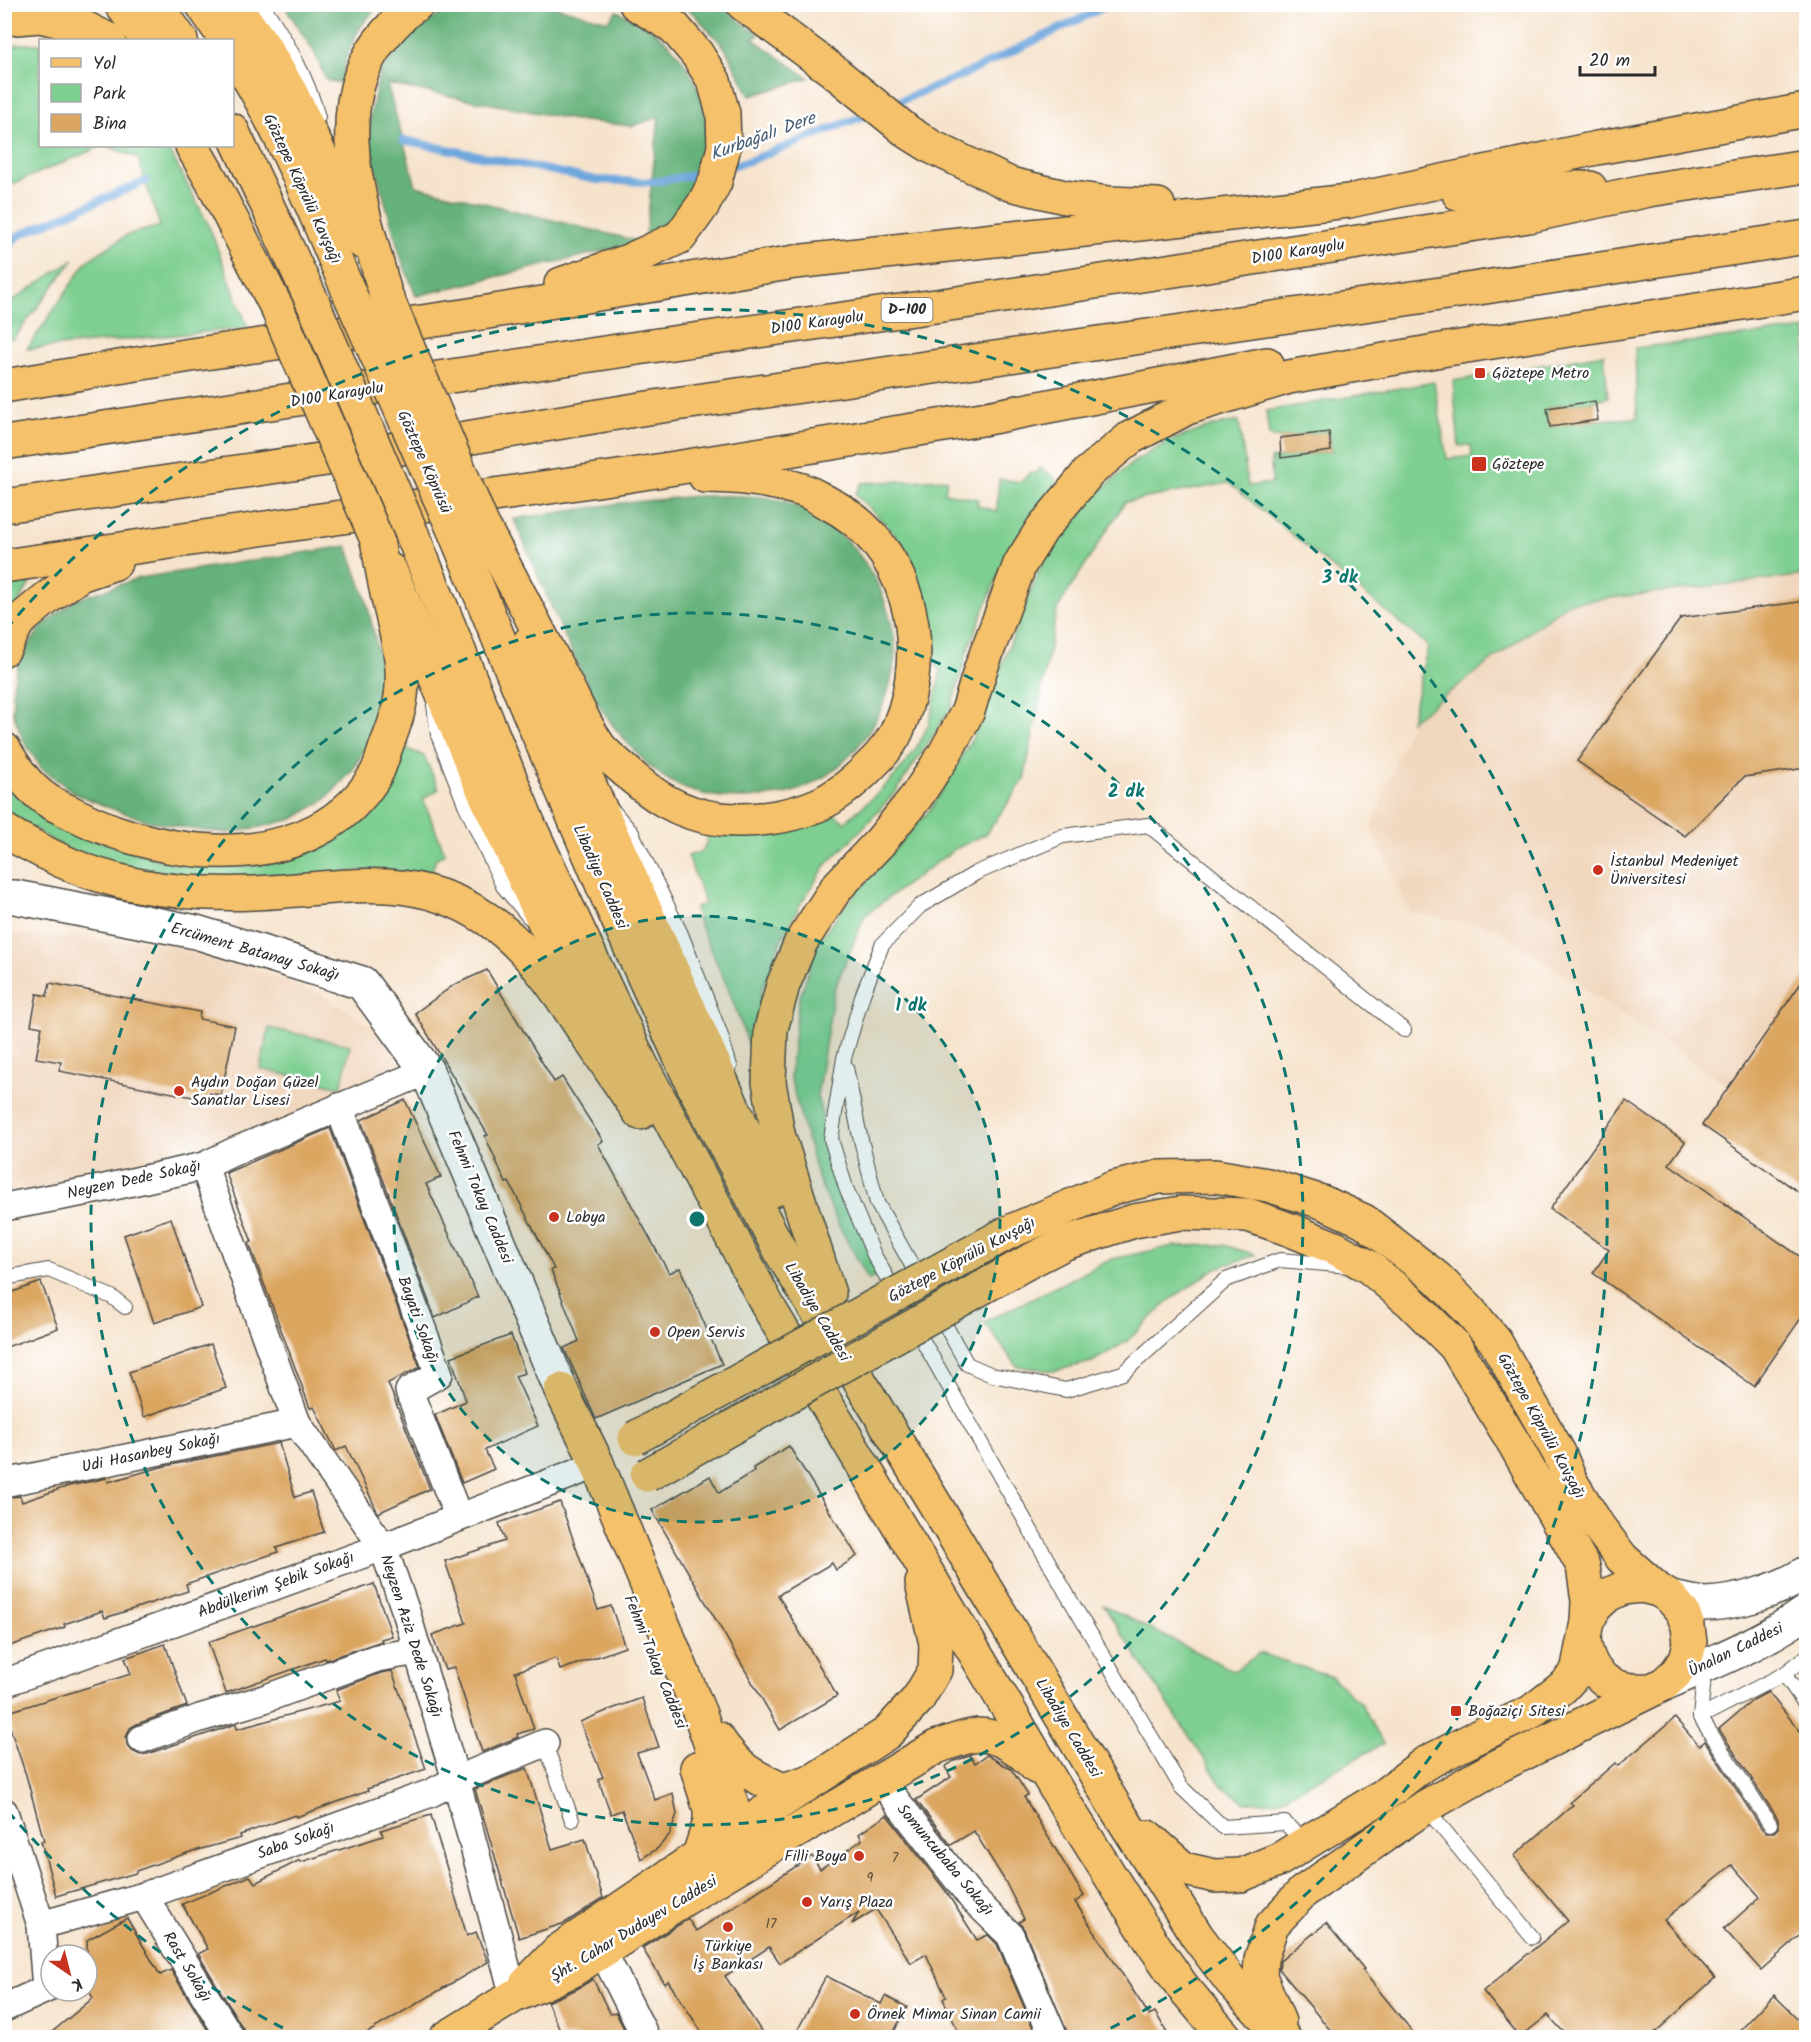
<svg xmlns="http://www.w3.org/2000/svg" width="1811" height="2042" viewBox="0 0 1811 2042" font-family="Kalam,sans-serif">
  <rect width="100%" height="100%" fill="#fff"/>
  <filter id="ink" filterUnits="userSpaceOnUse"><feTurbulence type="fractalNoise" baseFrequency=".0167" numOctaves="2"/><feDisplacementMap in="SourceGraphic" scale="12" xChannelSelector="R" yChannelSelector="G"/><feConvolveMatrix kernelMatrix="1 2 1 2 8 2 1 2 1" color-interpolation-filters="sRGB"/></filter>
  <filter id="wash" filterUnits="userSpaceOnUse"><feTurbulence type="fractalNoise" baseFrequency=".008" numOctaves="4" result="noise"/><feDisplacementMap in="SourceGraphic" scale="24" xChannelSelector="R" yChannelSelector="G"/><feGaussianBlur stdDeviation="1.35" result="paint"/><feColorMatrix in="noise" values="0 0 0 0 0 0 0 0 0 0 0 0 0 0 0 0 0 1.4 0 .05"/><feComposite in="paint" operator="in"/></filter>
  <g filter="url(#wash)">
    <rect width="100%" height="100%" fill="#f6e3cc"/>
    <g fill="#f0d6bc">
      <path d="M1806,575V1139L1496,928L1410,913L1371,828L1411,721L1568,603Z"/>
      <path d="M4,934L176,943L317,992L373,1027L405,1067L199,1161L5,1201Z"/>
    </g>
    <g fill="#7ecf91" stroke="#547d5e" stroke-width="1.5">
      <path d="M18,44H40V146H102L5,187V49Z"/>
      <path d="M106,146H167L208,224L248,328L27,349L87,261L127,235L160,226L138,158Z"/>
      <path d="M74,259L13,339L5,338V306Z"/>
      <path d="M1806,329V575L1568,603L1411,721L1428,646L1234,487L1228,483L1125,502L1057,609L1024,780L986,834L955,849L865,915L834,990L817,1096L839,1182L879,1273L869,1280L840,1228L817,1176L790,1077L798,1003L817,944L843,908L932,807L973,737L1045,556L1097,494L1132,463L1169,441L1213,426L1239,421L1248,486L1272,483L1271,459L1332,451L1329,432L1280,438L1269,436L1266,411L1434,382L1447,459L1472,456L1471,445L1459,446L1453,381L1604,354L1608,397L1595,401L1547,408L1550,427L1598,420L1637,418L1635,348Z"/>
      <path d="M1039,468L1052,475L1057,483L1032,516L1007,554L969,646L951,708L897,790L860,831L826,865L801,903L782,938L762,989L754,1046H749L728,988L698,921L695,907L705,904L688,856L703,851L707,841L706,830L832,813L845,822C877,794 912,766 928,725C934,708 937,689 941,671L930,659L929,634L915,577C919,552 873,511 855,495L862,483L947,479L945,493L978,499L977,506L997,511L999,479L1021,482L1031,472L1036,474Z"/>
      <path d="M33,578L5,625V581Z"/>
      <path d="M403,747L424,756L439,789L423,799L445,853L436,859L430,876L382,869L294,877L168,879L65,848L5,811L4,782L33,810L66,831L161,860L198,867L247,866L283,862L345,831L374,803L397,773Z"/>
      <path d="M269,1028L350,1045L341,1087L260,1069Z"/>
      <path d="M1224,1245L1256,1255L1216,1268L1170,1300L1126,1342L1092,1362L1053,1371L1017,1366L984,1322L1112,1259L1174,1246Z"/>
      <path d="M1103,1605L1234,1671L1260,1653L1332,1677L1361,1704L1383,1744L1277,1801L1245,1802L1222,1786Z"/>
    </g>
    <g fill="#66b27b" stroke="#486e53" stroke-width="1.5">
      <path d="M284,5H380C353,30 349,48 340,83L326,80L314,52Z"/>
      <path d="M485,5H549L608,21L617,11C634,20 654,29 668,43C710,85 717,144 690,196C686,203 681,213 676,219C668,228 655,234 645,240L659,117L632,126L575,120L387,84L416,186L641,242L416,296L401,258L375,166L369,165L370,116L380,72L410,36L444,11L454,15Z"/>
      <path d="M682,5H715L719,6L759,35L753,39L809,78L750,96L725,48L694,14Z"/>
      <path d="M697,496C721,496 762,494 783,501C820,513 853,541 872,574C883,592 895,628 895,648C894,707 857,765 803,788C785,796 764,797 745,798C721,798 691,794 670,781C653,771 636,753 623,738C599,711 583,677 568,644C549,603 532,561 514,519L622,503Z"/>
      <path d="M347,546L366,599L381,664L371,738L352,771L325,800L293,819L260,827L227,833L197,830L148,821L110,808L76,794L41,768L23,740L13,713V686L19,659L42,626L75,600L139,578Z"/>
    </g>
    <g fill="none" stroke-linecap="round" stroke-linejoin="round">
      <g stroke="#6ea7dd" stroke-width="8">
        <path d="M888,106L965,74L1111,4"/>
        <path d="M403,140L596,180L652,182L708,173"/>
        <path d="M728,167L749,161L871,113"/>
        <path d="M4,247L21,234L146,181"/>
      </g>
    </g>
    <g id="blocks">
      <g fill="#dba661">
        <path d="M1595,401L1598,420L1550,427L1547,408Z"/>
        <path d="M1329,432L1331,451L1281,458L1280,438Z"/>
        <path d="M1806,601V768L1744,777L1685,836L1577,761L1681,618Z"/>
        <path d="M487,970L554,1082L562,1077L603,1141L598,1144L669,1273L680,1268L722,1364L596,1419L564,1348L579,1341L551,1270L554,1269L509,1182L506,1183L485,1136L488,1135L415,1013L454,985Z"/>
        <path d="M1806,976V1197L1702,1125Z"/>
        <path d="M50,983L200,1012L199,1019L235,1026L221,1095L210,1093L208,1100L59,1071L61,1062L36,1058L42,1027L31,1025L37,994L47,996Z"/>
        <path d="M405,1100L441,1177L426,1184L478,1297L435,1318L361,1120Z"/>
        <path d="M1626,1101L1685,1142L1669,1164L1806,1261V1311L1754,1386L1593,1273L1609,1250L1550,1209Z"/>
        <path d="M330,1128L420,1367L388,1383L430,1489L378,1513L346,1446L336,1451L314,1407L310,1408L249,1243L252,1242L226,1173Z"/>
        <path d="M171,1218L201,1307L154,1323L124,1235Z"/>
        <path d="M41,1282L58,1328L4,1348V1295Z"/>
        <path d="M511,1335L525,1373L515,1376L538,1426L485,1450L494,1469L462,1483L435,1415L466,1401L451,1357Z"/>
        <path d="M211,1344L226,1388L144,1417L129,1372Z"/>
        <path d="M279,1443L295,1497L311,1492L324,1532L276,1548L278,1552L186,1584L188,1591L105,1618L102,1611L64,1624L65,1627L4,1648V1498L20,1496L22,1502L69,1486L107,1478L108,1482L161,1467Z"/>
        <path d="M789,1446L857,1556L836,1570L832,1563L778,1595L837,1696L780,1730L652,1510L710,1476L719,1493L754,1471L753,1468Z"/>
        <path d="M560,1502L598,1610L611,1606L625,1647L560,1670L556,1658L515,1672L534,1729L517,1734L518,1737L482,1752L454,1667L445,1670L432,1635L466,1623L445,1561L505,1541L499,1523Z"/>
        <path d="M374,1584L392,1636L381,1639L382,1641L326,1660L325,1658L226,1693L208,1642Z"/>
        <path d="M165,1644L187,1706L137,1724L130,1728L126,1737L127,1745L132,1751L140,1755L147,1754L236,1724L237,1729L340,1701L336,1690L381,1673L392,1671L426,1769L367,1789L368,1791L296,1817L295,1815L240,1835L241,1838L187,1853L136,1871V1873L56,1896L41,1841H44L26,1775L5,1713L131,1674L125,1658Z"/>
        <path d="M1768,1692L1806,1738V1930L1761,1970L1724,1929L1760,1897L1732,1865L1664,1920L1715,1978L1650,2037H1568L1548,2015L1520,2037L1483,1991L1568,1921L1514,1856L1573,1805L1570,1802L1615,1763L1618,1766L1675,1718L1699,1746L1705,1741L1762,1829L1766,1832H1774L1778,1828V1819L1719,1729L1753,1700Z"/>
        <path d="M642,1698L659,1747L637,1753L655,1800L673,1793L677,1814L670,1834L657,1849L641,1859L622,1810L611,1814L598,1779L603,1777L580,1722L609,1710Z"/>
        <path d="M987,1755L1011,1769L1028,1795L1024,1797L1084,1896L1075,1902L1149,2015L1155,2012L1170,2037H1069L1024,1929L1019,1922L1024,1919L1005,1881L974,1831L951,1845L916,1800L951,1777L945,1767L954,1761L970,1756L975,1763Z"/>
        <path d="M527,1768L552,1849L585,1839L603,1898L565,1923L519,1938L475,1789Z"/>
        <path d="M431,1815L467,1936L476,1932L488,1962L360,2037H247L244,2030L198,1954L208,1949L182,1904L250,1876L255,1883L300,1860L301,1862L383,1836L381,1830Z"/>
        <path d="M887,1815L945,1890L977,1940L988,1935L997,1944L1037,2037H961L943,1999L946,1997L926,1954L911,1963L876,1909L852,1924L859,1912L780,1963L769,1947L725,1976L765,2037H705L668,1981L665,1984L642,1948L688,1919L696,1931L812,1856L820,1869L862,1840L859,1834Z"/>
        <path d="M127,1918L160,1975L171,1970L212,2037H46L93,1998L87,1987V1940Z"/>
        <path d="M1326,1923L1364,1969L1362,1970L1417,2037H1336L1279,1969L1280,1961Z"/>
        <path d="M826,1976L881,2004L885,1996L907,2007L891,2037H794Z"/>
        <path d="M593,1979L610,2014L616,2013L628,2037H563L547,2002L577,1989Z"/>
        <path d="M1774,1995L1806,2027V2037H1734Z"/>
      </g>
    </g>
  </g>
  <g filter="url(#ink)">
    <use href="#blocks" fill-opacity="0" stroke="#494743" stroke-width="1.5"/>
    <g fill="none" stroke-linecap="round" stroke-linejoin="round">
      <g stroke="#494743" stroke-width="16">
        <g id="service">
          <path d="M262,4C286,40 307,76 318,117"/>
          <path d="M434,705L438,735L465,804L503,886L529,917"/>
          <path d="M614,812L632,833L681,934L720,1033L730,1066"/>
          <path d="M846,1067L859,1132L877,1203L967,1364L992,1375L1066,1390L1123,1373L1226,1280L1280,1260L1349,1266"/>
          <path d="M4,1278L49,1270L112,1297L125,1307"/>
          <path d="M1705,1667L1700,1717L1770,1824"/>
          <path d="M1784,1674L1806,1705"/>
          <path d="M1700,1717L1784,1674L1806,1657"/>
          <path d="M545,1743L572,1820"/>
          <path d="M1425,1807L1532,1937"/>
          <path d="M1306,1844L1285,1823L1223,1827L1181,1787L1068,1596L874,1255L846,1188L831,1139L844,1058L863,994L882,945L920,906L976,873L1063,836L1148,825L1404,1030"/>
        </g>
      </g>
      <g stroke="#494743" stroke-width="30">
        <g id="minor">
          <path d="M339,1107L439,1374L409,1391L458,1516"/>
          <path d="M204,1166L297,1423L383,1547L407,1615L456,1780L514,1996"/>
          <path d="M4,1207L105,1188L204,1166L235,1151L427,1071"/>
          <path d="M4,1483L297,1423"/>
          <path d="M4,1683L383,1547L580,1471"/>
          <path d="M142,1739L200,1718L264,1699L377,1658L418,1651"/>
          <path d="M881,1781L971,1897L1010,1935L1054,2038"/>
          <path d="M4,1812L41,1925L46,1989L4,2008"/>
          <path d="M144,1896L231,2038"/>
          <path d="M41,1925L144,1896L431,1793L456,1780L545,1743"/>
          <path d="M602,1950L646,2038"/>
        </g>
      </g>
      <g stroke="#494743" stroke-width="36">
        <g id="tertiary">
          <path d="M4,897H15L196,932L362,983L427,1071L561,1390"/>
          <path d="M1671,1598C1682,1600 1693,1603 1704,1604C1736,1604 1779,1590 1806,1573"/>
          <path d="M1664,1684C1713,1662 1763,1643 1806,1612"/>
        </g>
      </g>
      <g stroke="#494743" stroke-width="36">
        <g id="primary">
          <path d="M121,4L147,40"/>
          <path d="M156,4L181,40"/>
          <path d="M202,4L226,40"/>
          <path d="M233,4L263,45L291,93L362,242"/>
          <path d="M232,51C282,128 315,213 351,297"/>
          <path d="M232,130L313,303"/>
          <path d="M453,528L531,717L608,898L693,1085L783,1256L938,1509L1114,1805L1197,1936L1231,1981L1284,2038"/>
          <path d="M412,534L529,825L640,1062L769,1308L1062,1799L1153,1944L1182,1986L1226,2038"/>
          <path d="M390,570L477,776L558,952L601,1037"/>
          <path d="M530,642L587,779L732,1105L773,1190"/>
          <path d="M1009,1232L1113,1188L1159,1177L1215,1176L1268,1185L1322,1202L1364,1221L1437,1278L1469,1310L1495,1341L1559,1453L1570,1480L1598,1526L1622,1558L1658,1590"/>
          <path d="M1026,1263L1065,1243L1134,1221L1181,1213L1248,1215L1291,1230L1335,1248L1369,1267L1411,1302L1455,1346L1515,1445L1583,1566L1588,1601L1587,1622"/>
          <path d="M561,1390L596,1461L700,1714L740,1828L739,1848"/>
          <path d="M1584,1639C1589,1677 1612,1693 1650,1690"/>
          <path d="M717,1738C739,1769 748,1774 783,1790L811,1781"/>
          <path d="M697,1768L710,1809V1822L699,1855"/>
          <path d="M1148,1837L1184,1869L1215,1876L1241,1875L1280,1859L1384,1795L1424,1764L1485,1733L1531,1712L1562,1688L1577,1672L1587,1622L1595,1607L1608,1595L1623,1588L1641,1586L1658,1590L1671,1598L1682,1611L1688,1626L1690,1643L1686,1659L1676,1673L1664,1684L1496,1767L1425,1807L1303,1892L1272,1925L1261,1959L1260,1976L1279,2022"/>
          <path d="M526,1984L558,1951L740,1828L887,1733L918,1699L935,1670L936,1644L922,1583"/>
          <path d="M446,2038L514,1996L569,1972L686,1898L936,1747C949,1743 965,1736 978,1735C1001,1735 1022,1751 1036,1767"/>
        </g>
      </g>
      <g stroke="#494743" stroke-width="36">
        <g id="trunk">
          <path d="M743,4L832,70L908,132L932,147L1010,184L1065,197L1109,203L1158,205"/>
          <path d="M4,19L40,16L81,26L109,40"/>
          <path d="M192,146L212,181L277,308"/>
          <path d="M1459,194L1566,188H1590"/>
          <path d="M561,284L628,261L680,237L703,205L715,182L724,147L723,113L714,81L697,54L674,27L636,4"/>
          <path d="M385,293C364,212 321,104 387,32C396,22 405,11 417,4"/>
          <path d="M4,386L191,355L463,316L795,262L1349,201L1597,148L1806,110"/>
          <path d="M4,443L658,345L964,302L1529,216L1649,190L1806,166"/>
          <path d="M4,506L436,443L641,409L1447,293L1806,237"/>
          <path d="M482,524C509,574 535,624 561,675C573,697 584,725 599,746C604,753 613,760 620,766C650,794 678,814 720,819C752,822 788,818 818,805C838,796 855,781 870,766C881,756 894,740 899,726C933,644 908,542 826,502C817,497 808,491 799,489C769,480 736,476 705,476"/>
          <path d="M4,566L625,476L982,419L1267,364"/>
          <path d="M4,649L18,622L47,598L80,575L115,563"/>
          <path d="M4,749C15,768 26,785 44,798C53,805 66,810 76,815C168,862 315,877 376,774C381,765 383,754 387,744C393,729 399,713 401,696C406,664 396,633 389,602C384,582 381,561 377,540"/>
          <path d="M4,830C14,837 25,842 36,848C104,886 177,896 254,893C344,889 419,866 498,927C534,955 559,993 584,1031C603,1058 621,1086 640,1113"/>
          <path d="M829,1294L778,1134L769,1082L771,1029L783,985L801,942L837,887L880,842L916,797L944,755L968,711L981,668L1020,564L1042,529L1089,472L1130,438L1187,408L1289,377L1441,350L1806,293"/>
        </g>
      </g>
      <use href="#service" stroke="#fff" stroke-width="14"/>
      <use href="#minor" stroke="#fff" stroke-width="27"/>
      <use href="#tertiary" stroke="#fff" stroke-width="33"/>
      <use href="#primary" stroke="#f5c16b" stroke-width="33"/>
      <use href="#trunk" stroke="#f5c16b" stroke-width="33"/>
      <g stroke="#494743" stroke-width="36" stroke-linecap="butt">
        <g id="primary-bridge">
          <path d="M385,293L482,524"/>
          <path d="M351,297L453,528"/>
          <path d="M313,303L412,534"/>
          <path d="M277,308L377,540"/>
          <path d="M635,1438L1009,1232"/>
          <path d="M647,1475L1026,1263"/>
        </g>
      </g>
      <use href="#primary-bridge" stroke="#f5c16b" stroke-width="33"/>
    </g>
  </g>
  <circle cx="697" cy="1219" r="303" fill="#0f766e" fill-opacity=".12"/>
  <g fill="none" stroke="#0f766e" stroke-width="3" stroke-dasharray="10 8">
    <circle cx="697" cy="1219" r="303"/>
    <circle cx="697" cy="1219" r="606"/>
    <path d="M299 2036A909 909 0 0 1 6 1809M6 629A909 909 0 1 1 1095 2036"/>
  </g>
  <g fill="#c8321e" stroke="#fff" stroke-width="2">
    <rect x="1474" y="367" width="12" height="12" rx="3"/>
    <rect x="1471" y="456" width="16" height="16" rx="3"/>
    <circle cx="1598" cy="870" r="6"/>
    <circle cx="179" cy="1091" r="6"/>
    <circle cx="554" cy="1217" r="6"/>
    <circle cx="655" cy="1332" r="6"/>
    <rect x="1450" y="1705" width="12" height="12" rx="3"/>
    <circle cx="859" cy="1856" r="6"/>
    <circle cx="807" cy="1902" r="6"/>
    <circle cx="728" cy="1927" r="6"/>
    <circle cx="855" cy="2014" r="6"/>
  </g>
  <g text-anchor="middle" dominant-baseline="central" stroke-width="5" stroke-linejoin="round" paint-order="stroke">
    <g font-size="14" fill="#574a38">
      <text x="895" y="1858">7</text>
      <text x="870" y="1878">9</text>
      <text x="771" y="1924">17</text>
    </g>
    <rect fill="#fff" stroke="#6b6b6b" stroke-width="1.5" x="881.5" y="298" width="51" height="24" rx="4.5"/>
    <g font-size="15" font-weight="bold" fill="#2b2b2b">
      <text x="907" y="310">D-100</text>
    </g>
    <g font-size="16" fill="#2b2b2b" stroke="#fff">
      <text transform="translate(302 189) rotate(65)">Göztepe Köprülü Kavşağı</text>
      <text transform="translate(1298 252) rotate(-9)">D100 Karayolu</text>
      <text transform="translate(817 323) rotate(-8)">D100 Karayolu</text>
      <text transform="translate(337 395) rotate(-9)">D100 Karayolu</text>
      <text transform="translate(424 462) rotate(66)">Göztepe Köprüsü</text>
      <text transform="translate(600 877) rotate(66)">Libadiye Caddesi</text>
      <text transform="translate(255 952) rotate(16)">Ercüment Batanay Sokağı</text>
      <text transform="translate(134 1180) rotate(-12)">Neyzen Dede Sokağı</text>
      <text transform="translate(480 1197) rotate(67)">Fehmi Tokay Caddesi</text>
      <text transform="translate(962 1260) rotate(-28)">Göztepe Köprülü Kavşağı</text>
      <text transform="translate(817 1312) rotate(59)">Libadiye Caddesi</text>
      <text transform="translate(418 1320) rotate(70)">Bayati Sokağı</text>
      <text transform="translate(1541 1426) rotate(61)">Göztepe Köprülü Kavşağı</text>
      <text transform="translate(151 1453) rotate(-12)">Udi Hasanbey Sokağı</text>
      <text transform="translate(276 1585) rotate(-20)">Abdülkerim Şebik Sokağı</text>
      <text transform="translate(411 1636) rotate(72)">Neyzen Aziz Dede Sokağı</text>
      <text transform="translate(1736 1650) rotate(-26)">Ünalan Caddesi</text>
      <text transform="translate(655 1662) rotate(68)">Fehmi Tokay Caddesi</text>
      <text transform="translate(1068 1728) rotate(59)">Libadiye Caddesi</text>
      <text transform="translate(296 1841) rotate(-20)">Saba Sokağı</text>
      <text transform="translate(945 1860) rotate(50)">Somuncubaba Sokağı</text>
      <text transform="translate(634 1929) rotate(-31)">Şht. Cahar Dudayev Caddesi</text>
      <text transform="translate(187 1967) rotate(59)">Rast Sokağı</text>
    </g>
    <g font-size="16" fill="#2b2b2b" stroke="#fff" text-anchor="start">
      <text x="1492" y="373">Göztepe Metro</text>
      <text x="1492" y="464">Göztepe</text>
      <text x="1610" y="861">İstanbul Medeniyet<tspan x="1610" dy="18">Üniversitesi</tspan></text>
      <text x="191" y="1082">Aydın Doğan Güzel<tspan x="191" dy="18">Sanatlar Lisesi</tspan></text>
      <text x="566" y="1217">Lobya</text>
      <text x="667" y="1332">Open Servis</text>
      <text x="1468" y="1711">Boğaziçi Sitesi</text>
      <text x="847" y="1856" text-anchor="end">Filli Boya</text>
      <text x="819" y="1902">Yarış Plaza</text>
      <text x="728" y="1946" text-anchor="middle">Türkiye<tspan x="728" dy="18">İş Bankası</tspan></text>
      <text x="867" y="2014">Örnek Mimar Sinan Camii</text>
    </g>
    <g font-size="18" font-style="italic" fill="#465d72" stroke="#fff">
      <text transform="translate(763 137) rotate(-20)">Kurbağalı Dere</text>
    </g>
  </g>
  <circle cx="697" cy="1219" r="9" fill="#0f766e" stroke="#fff" stroke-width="3"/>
  <g font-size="18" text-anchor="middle" font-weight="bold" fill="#0f766e" stroke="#fff" stroke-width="5" stroke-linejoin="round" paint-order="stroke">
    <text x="1340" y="583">3 dk</text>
    <text x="1126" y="797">2 dk</text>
    <text x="911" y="1011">1 dk</text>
  </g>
  <rect width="1811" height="2042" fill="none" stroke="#fff" stroke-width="24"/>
  <rect x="39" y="39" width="195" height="108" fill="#ffffff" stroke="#aaaaaa" stroke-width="1.5"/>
  <rect x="51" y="58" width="30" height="9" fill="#f5c16b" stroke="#aaaaaa" stroke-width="1.5"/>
  <text x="93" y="69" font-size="18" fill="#2b2b2b">Yol</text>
  <rect x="51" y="84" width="30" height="18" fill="#7ecf91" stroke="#aaaaaa" stroke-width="1.5"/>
  <text x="93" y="99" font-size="18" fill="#2b2b2b">Park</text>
  <rect x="51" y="114" width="30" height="18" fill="#dba661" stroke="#aaaaaa" stroke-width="1.5"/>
  <text x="93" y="129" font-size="18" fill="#2b2b2b">Bina</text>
  <g transform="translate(69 1973) rotate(145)"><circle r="28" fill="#ffffff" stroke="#aaaaaa" stroke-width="1.5"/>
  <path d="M0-4.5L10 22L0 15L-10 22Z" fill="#c8321e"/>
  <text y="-9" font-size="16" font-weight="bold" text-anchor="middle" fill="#2b2b2b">K</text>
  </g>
  <path d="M1580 66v9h75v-9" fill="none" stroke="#2b2b2b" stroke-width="3"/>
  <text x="1589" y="66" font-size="18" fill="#2b2b2b" stroke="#ffffff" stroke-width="4.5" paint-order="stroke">20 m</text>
</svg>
